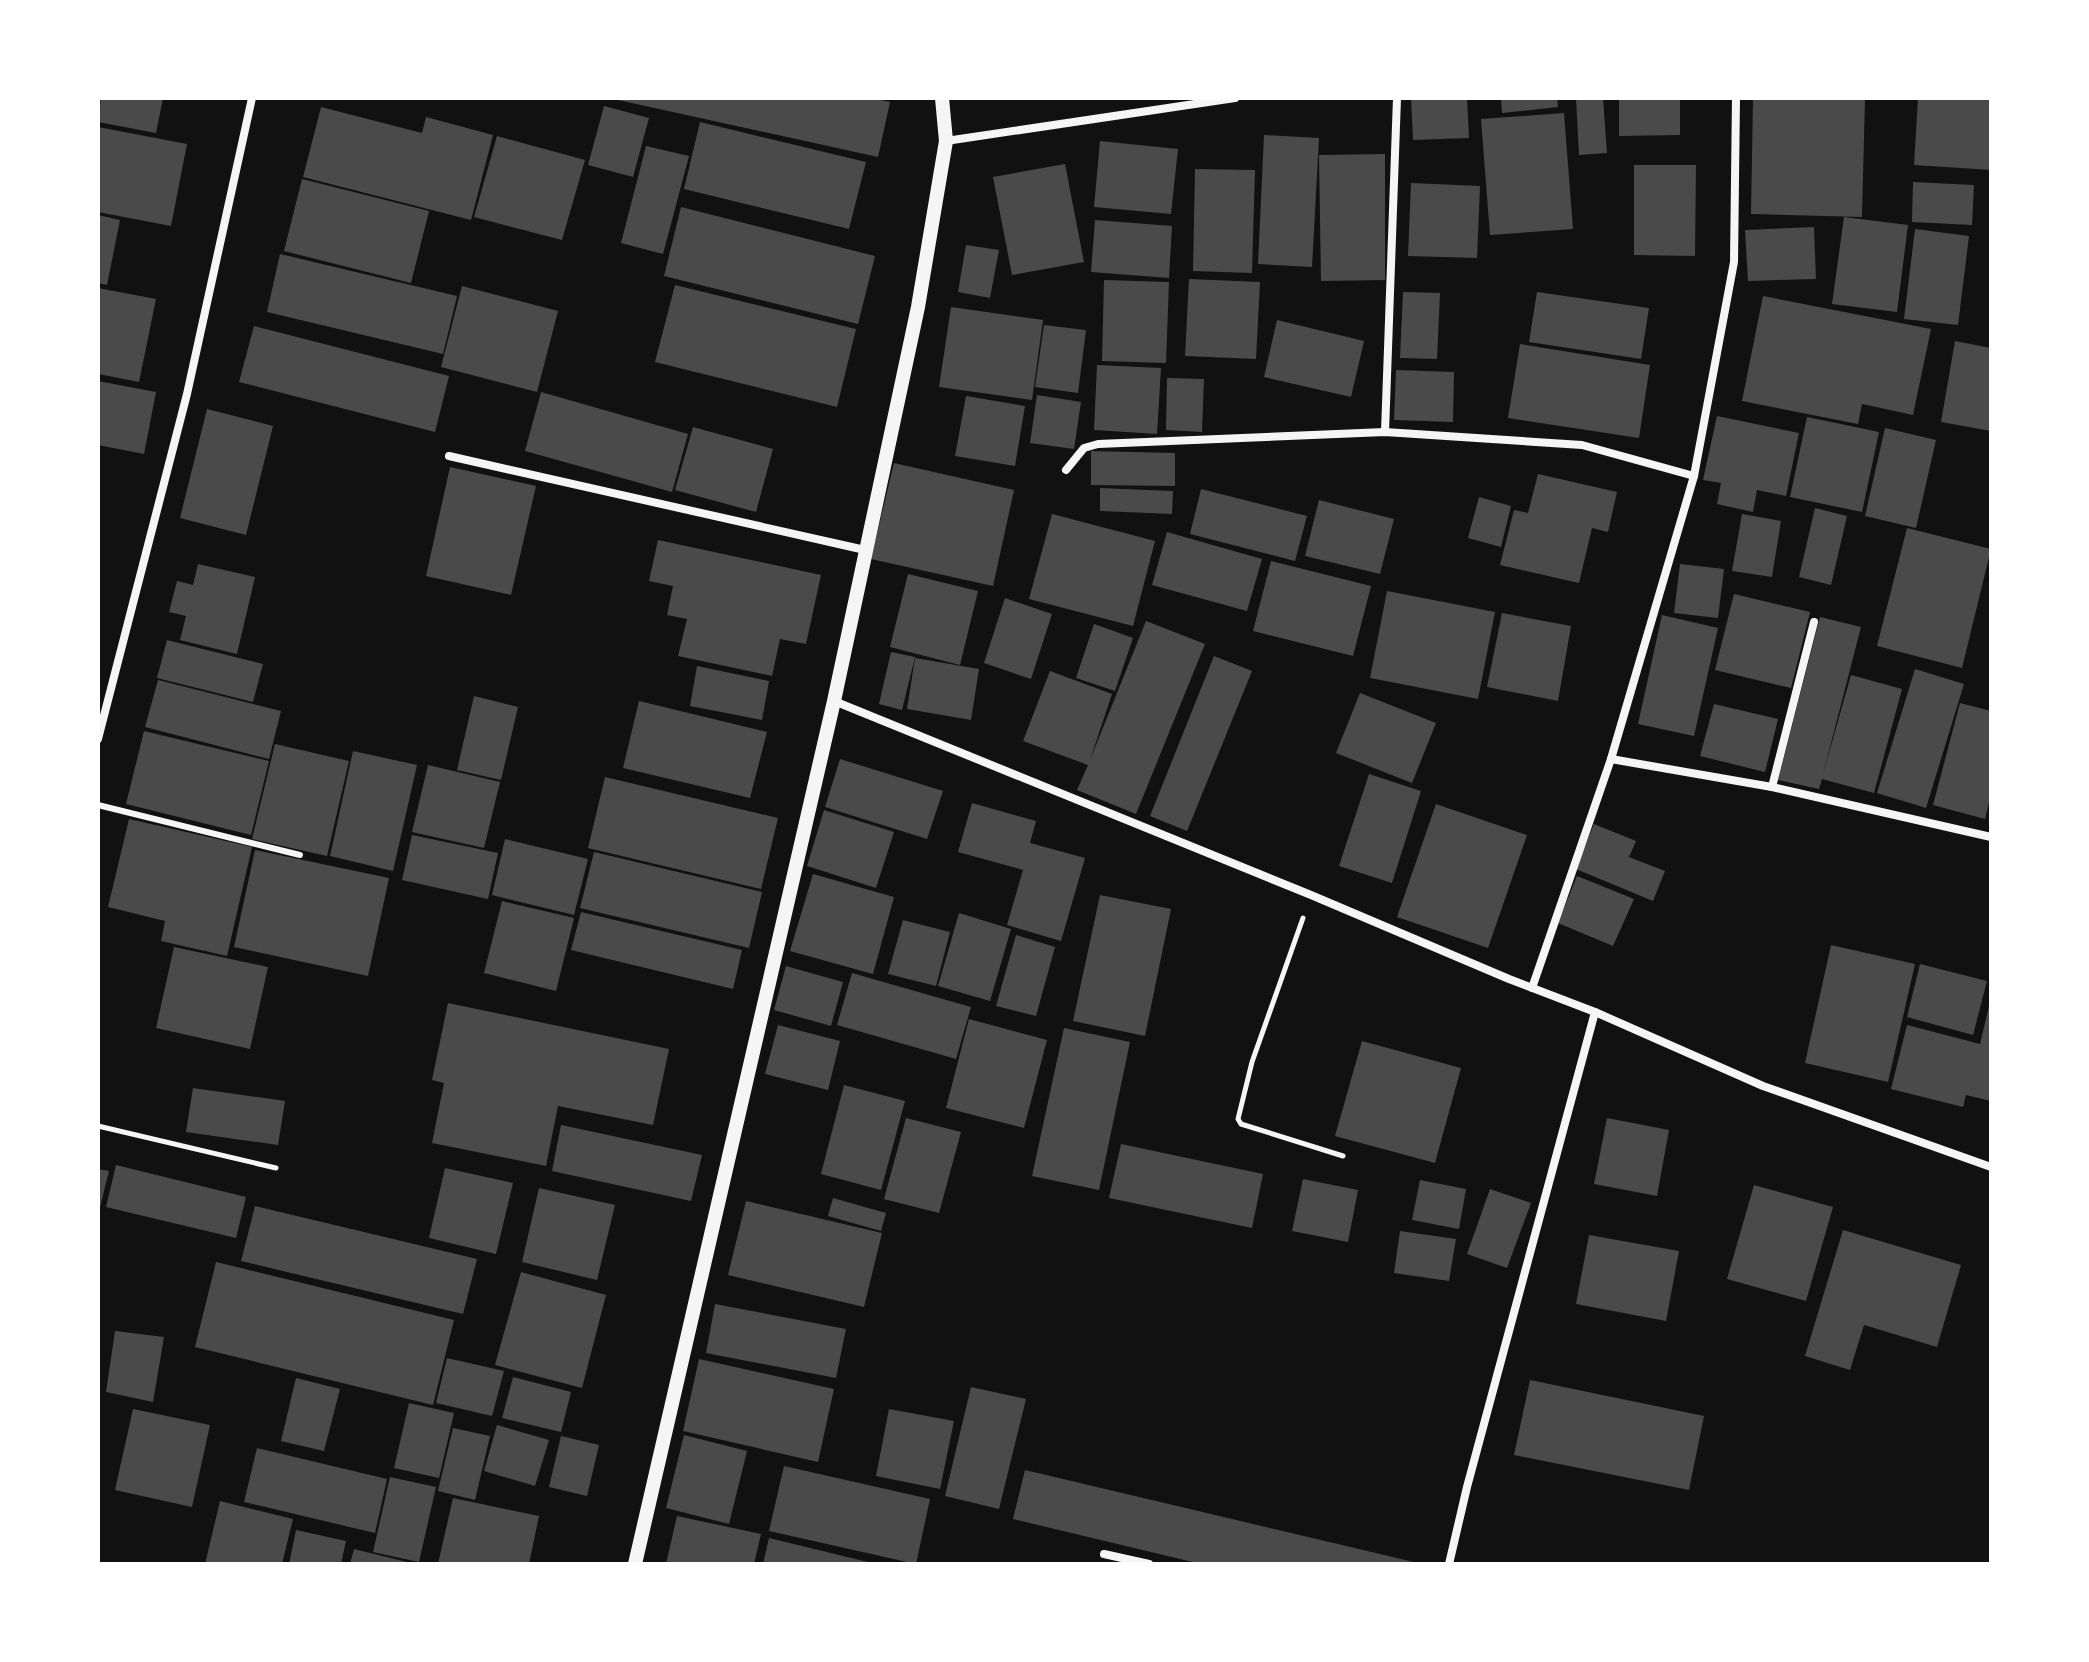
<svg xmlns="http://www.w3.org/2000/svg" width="2089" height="1662" viewBox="0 0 2089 1662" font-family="Signika,sans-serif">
  <rect width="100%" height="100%" fill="#111"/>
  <g fill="#4a4a4a">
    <path d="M101,98H163L156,133L98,122Z"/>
    <path d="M609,98H870L890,102L878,157Z"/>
    <path d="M1411,98H1467L1469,138L1413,140Z"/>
    <path d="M1501,98H1557L1558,107L1502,113Z"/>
    <path d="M1576,98H1603L1607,153L1579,155Z"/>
    <path d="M1619,98H1680V135L1619,136Z"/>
    <path d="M1753,98H1865L1862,217L1751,214Z"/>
    <path d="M1918,98H1991V170L1914,165Z"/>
    <path d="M604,106L649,118L633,177L588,165Z"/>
    <path d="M321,107L422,133L426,117L493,135L471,220L303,177Z"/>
    <path d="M1564,113L1573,229L1490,235L1481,119Z"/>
    <path d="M700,122L866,162L849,229L684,189Z"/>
    <path d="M98,127L187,144L171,226L98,212Z"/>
    <path d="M1264,135L1319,138L1312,267L1258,264Z"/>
    <path d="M497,136L585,160L562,240L474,217Z"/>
    <path d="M1100,141L1178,149L1171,214L1094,207Z"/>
    <path d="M646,146L689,156L663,254L621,243Z"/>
    <path d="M1385,154V280L1321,281L1319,155Z"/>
    <path d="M1065,164L1084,262L1012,275L993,177Z"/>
    <path d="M1634,165H1696L1695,256L1634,255Z"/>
    <path d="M1195,169L1255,170L1252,273L1193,271Z"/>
    <path d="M302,179L429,211L411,283L284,251Z"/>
    <path d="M1913,182L1974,185L1972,225L1912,222Z"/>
    <path d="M1411,183L1480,186L1477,258L1408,256Z"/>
    <path d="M681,207L875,256L858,324L664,276Z"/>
    <path d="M98,215L120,220L107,285L98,283Z"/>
    <path d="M1844,217L1908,225L1897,312L1832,304Z"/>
    <path d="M1095,220L1172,226L1169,278L1091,272Z"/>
    <path d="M1814,227L1816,279L1748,281L1745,230Z"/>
    <path d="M1915,229L1969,236L1958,325L1904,319Z"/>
    <path d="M966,245L999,250L990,298L958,292Z"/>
    <path d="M280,254L457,296L443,354L267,312Z"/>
    <path d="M1189,279L1260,282L1256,359L1185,356Z"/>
    <path d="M1104,280L1169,282L1166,363L1102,361Z"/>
    <path d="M675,285L856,329L837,407L655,362Z"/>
    <path d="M462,286L558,311L537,392L441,367Z"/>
    <path d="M98,288L156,299L139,382L98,374Z"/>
    <path d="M1403,292L1440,293L1437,359L1400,358Z"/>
    <path d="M1537,292L1649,308L1641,359L1529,342Z"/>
    <path d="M1763,296L1931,329L1913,415L1862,404L1858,424L1742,401Z"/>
    <path d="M951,307L1043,320L1032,400L939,387Z"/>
    <path d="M1277,320L1364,341L1351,397L1264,377Z"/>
    <path d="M1044,325L1086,330L1078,393L1035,387Z"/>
    <path d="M254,326L449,376L435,432L239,382Z"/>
    <path d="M1955,341L1991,348V431L1941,422Z"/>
    <path d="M1520,344L1650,365L1639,438L1508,418Z"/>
    <path d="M1097,365L1161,368L1157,434L1094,430Z"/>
    <path d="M1396,370L1454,372L1453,422L1394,420Z"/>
    <path d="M1167,378L1204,379L1202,432L1166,430Z"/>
    <path d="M98,381L156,392L144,454L98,445Z"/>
    <path d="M541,392L688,434L672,492L525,451Z"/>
    <path d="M1037,395L1081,402L1074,449L1030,443Z"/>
    <path d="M966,396L1025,406L1015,466L955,456Z"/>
    <path d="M207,409L273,426L246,535L180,518Z"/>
    <path d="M1717,416L1799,433L1786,496L1757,490L1753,512L1717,504L1721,483L1703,480Z"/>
    <path d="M1807,417L1879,432L1862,512L1790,497Z"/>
    <path d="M693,427L773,449L756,512L675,490Z"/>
    <path d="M1885,428L1936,440L1916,528L1865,516Z"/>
    <path d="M1091,451L1175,453V486L1091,485Z"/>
    <path d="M894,463L1014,490L993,586L871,559Z"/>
    <path d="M450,467L536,486L511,595L426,576Z"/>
    <path d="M1538,474L1617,492L1608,532L1592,528L1579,583L1500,565L1514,510L1528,513Z"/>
    <path d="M1100,488L1173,491L1172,514L1100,511Z"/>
    <path d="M1201,489L1307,516L1295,561L1190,534Z"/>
    <path d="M1479,497L1511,506L1501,547L1468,538Z"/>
    <path d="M1319,500L1394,519L1380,574L1305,556Z"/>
    <path d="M1815,508L1847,516L1831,585L1799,577Z"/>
    <path d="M1052,514L1155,541L1133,626L1029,599Z"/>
    <path d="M1742,514L1781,521L1772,577L1732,571Z"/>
    <path d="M1907,528L1991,549L1962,668L1877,646Z"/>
    <path d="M1167,532L1262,559L1247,611L1152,585Z"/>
    <path d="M658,540L821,575L806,644L780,639L772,676L678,656L687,619L667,615L673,586L649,581Z"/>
    <path d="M1271,561L1371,586L1353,656L1253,631Z"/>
    <path d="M198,564L255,577L237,654L180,640L186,616L169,612L177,581L193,585Z"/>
    <path d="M1680,564L1724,569L1718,618L1674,613Z"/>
    <path d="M908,574L978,591L960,665L890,647Z"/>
    <path d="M1387,591L1495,612L1478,699L1370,678Z"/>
    <path d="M1734,594L1810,612L1791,688L1715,670Z"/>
    <path d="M1005,598L1052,614L1031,679L984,663Z"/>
    <path d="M1502,613L1571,626L1558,701L1487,687Z"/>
    <path d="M1662,615L1718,628L1694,736L1638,724Z"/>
    <path d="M1820,617L1861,627L1823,774L1851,675L1902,689L1874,793L1822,779L1819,789L1778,780Z"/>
    <path d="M1146,621L1205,644L1136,814L1077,790L1088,765L1023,741L1050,671L1112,694L1090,760Z"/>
    <path d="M1094,624L1133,638L1115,691L1076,678Z"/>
    <path d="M167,640L263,664L253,702L157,678Z"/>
    <path d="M891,652L915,657L902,710L879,704Z"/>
    <path d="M1214,656L1252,671L1187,831L1150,816Z"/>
    <path d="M915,658L979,669L971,720L907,709Z"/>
    <path d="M697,666L769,681L762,720L690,706Z"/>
    <path d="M1915,669L1964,684L1926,808L1877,793Z"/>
    <path d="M158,680L281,711L269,759L145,727Z"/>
    <path d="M1360,693L1436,723L1412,783L1336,753Z"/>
    <path d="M474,696L518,707L501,780L457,770Z"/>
    <path d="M639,701L767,732L750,798L623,768Z"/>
    <path d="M1960,703L1991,711V794L1985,819L1933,805Z"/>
    <path d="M1714,704L1778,719L1765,772L1700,756Z"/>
    <path d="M144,731L269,761L251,835L126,804Z"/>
    <path d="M275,744L349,761L327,856L252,839Z"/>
    <path d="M353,751L417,765L393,871L330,856Z"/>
    <path d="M840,759L943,791L927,839L825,807Z"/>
    <path d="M428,765L500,782L484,848L412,832Z"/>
    <path d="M1369,774L1421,791L1392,883L1339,866Z"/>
    <path d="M605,777L778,818L761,889L588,848Z"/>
    <path d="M972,803L1036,821L1030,843L1085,858L1061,941L1007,925L1023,870L958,852Z"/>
    <path d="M1436,804L1527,835L1488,948L1397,917Z"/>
    <path d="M824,810L894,832L876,888L807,866Z"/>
    <path d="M129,819L252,847L227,956L161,941L165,921L108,907Z"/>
    <path d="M1594,824L1636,841L1629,857L1665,871L1653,901L1576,869Z"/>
    <path d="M412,835L498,853L488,899L402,880Z"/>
    <path d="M505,839L588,859L574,915L492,895Z"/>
    <path d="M255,850L389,878L368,976L234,947Z"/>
    <path d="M594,852L762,892L749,948L580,908Z"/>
    <path d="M813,874L894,897L873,974L790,951Z"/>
    <path d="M1577,876L1634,899L1613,946L1558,923Z"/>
    <path d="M1100,895L1171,909L1145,1036L1073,1021Z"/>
    <path d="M502,901L574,918L556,991L484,973Z"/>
    <path d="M581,912L742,950L733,989L571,950Z"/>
    <path d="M959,913L1011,929L990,1001L938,986Z"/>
    <path d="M903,920L950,932L936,986L888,974Z"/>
    <path d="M1016,935L1055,947L1036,1016L996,1006Z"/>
    <path d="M1831,945L1915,964L1888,1082L1805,1063Z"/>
    <path d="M174,947L268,967L250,1049L156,1028Z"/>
    <path d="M1920,964L1987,981L1973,1035L1907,1017Z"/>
    <path d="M786,966L843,982L831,1026L774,1010Z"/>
    <path d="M852,973L971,1007L956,1059L837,1025Z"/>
    <path d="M1990,1002L1991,1101L1966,1095L1963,1107L1891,1089L1907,1025L1980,1044Z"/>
    <path d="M448,1003L669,1049L653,1125L558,1106L546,1166L432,1143L444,1083L432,1080Z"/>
    <path d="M969,1019L1047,1040L1024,1128L946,1108Z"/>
    <path d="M778,1025L840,1041L828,1090L765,1074Z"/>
    <path d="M1064,1028L1130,1042L1099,1190L1032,1176Z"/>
    <path d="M1362,1041L1461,1068L1435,1163L1335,1136Z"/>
    <path d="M844,1085L905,1101L881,1190L821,1174Z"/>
    <path d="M193,1088L285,1101L278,1145L186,1132Z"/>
    <path d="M906,1118L961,1132L939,1213L884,1199Z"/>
    <path d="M1607,1118L1669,1130L1657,1196L1594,1184Z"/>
    <path d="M561,1125L702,1155L691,1201L552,1171Z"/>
    <path d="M1121,1144L1263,1174L1252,1228L1109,1198Z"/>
    <path d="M116,1165L246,1197L236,1238L106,1207Z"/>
    <path d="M445,1168L513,1183L496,1254L429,1238Z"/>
    <path d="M98,1169L109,1171L99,1211H98Z"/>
    <path d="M1303,1179L1358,1190L1348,1242L1292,1231Z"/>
    <path d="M1420,1180L1466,1189L1459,1229L1412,1220Z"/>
    <path d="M1754,1185L1833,1207L1806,1301L1727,1279Z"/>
    <path d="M539,1188L615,1205L597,1280L522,1262Z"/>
    <path d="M1490,1189L1531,1203L1507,1268L1467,1254Z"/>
    <path d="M833,1198L886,1213L881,1231L828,1216Z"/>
    <path d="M746,1201L882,1233L864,1307L728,1275Z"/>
    <path d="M255,1206L477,1259L463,1314L241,1261Z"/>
    <path d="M1843,1230L1961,1265L1937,1347L1864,1325L1850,1370L1805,1356Z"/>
    <path d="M1400,1231L1456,1239L1449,1281L1394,1273Z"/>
    <path d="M1589,1235L1679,1251L1666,1321L1576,1304Z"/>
    <path d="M216,1262L454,1320L433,1405L195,1347Z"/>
    <path d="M521,1272L606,1295L582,1388L495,1365Z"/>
    <path d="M715,1304L846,1329L836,1378L706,1353Z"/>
    <path d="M115,1331L164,1337L153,1402L106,1392Z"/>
    <path d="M447,1358L504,1371L492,1416L436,1403Z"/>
    <path d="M699,1359L834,1389L818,1462L683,1431Z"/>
    <path d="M513,1377L571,1392L561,1432L502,1418Z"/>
    <path d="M296,1378L340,1389L324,1451L281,1441Z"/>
    <path d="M1530,1380L1704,1416L1689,1490L1514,1455Z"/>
    <path d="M971,1387L1026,1399L999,1509L945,1496Z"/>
    <path d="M409,1403L454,1413L439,1478L394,1468Z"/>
    <path d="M133,1409L210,1425L192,1507L115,1490Z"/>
    <path d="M889,1409L954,1421L940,1489L876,1476Z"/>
    <path d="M497,1425L549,1440L535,1486L484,1471Z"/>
    <path d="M453,1428L490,1436L475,1500L438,1491Z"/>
    <path d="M684,1435L747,1451L729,1524L666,1508Z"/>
    <path d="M561,1436L599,1445L587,1496L549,1487Z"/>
    <path d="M257,1448L387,1479L375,1533L244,1502Z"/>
    <path d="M784,1466L930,1499L916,1564L769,1531Z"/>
    <path d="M1025,1470L1418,1563V1564H1201L1013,1519Z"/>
    <path d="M390,1477L436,1487L419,1562L373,1552Z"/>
    <path d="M453,1498L539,1516L529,1564H438Z"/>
    <path d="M220,1501L293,1519L282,1564H205Z"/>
    <path d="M677,1516L761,1534L754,1564H666Z"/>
    <path d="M296,1530L346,1541L341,1564H289Z"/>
    <path d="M769,1538L872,1563V1564H763Z"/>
    <path d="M354,1549L411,1563V1564H350Z"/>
  </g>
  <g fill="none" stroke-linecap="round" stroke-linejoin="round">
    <g stroke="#f5f5f5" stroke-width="5">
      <path d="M1303,918L1252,1062L1238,1119L1241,1124L1343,1156"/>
      <path d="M98,1126L276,1168"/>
    </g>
    <path stroke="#f5f5f5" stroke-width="6" d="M98,805L300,855"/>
    <g stroke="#f5f5f5" stroke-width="8">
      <path d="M946,141L1235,98"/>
      <path d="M1385,432L1397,98"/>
      <path d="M449,456L865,550"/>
      <path d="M1066,470L1084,448L1098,444L1385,432L1582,445L1694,476"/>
      <path d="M834,701L1311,895L1509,979L1595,1012L1763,1086L1991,1167"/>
      <path d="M98,739L187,394L252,98"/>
      <path d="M1611,759L1772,787L1991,837"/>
      <path d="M1772,787L1814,622"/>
      <path d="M1532,988L1611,759L1694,476L1734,262L1736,98"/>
      <path d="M1104,1554L1149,1564"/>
      <path d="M1449,1564L1467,1487L1595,1012"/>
    </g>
    <path stroke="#f5f5f5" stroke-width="14" d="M635,1564L834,701L918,307L946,141L942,98"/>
  </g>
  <rect width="2089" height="1662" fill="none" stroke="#ffffff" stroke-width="200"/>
</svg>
